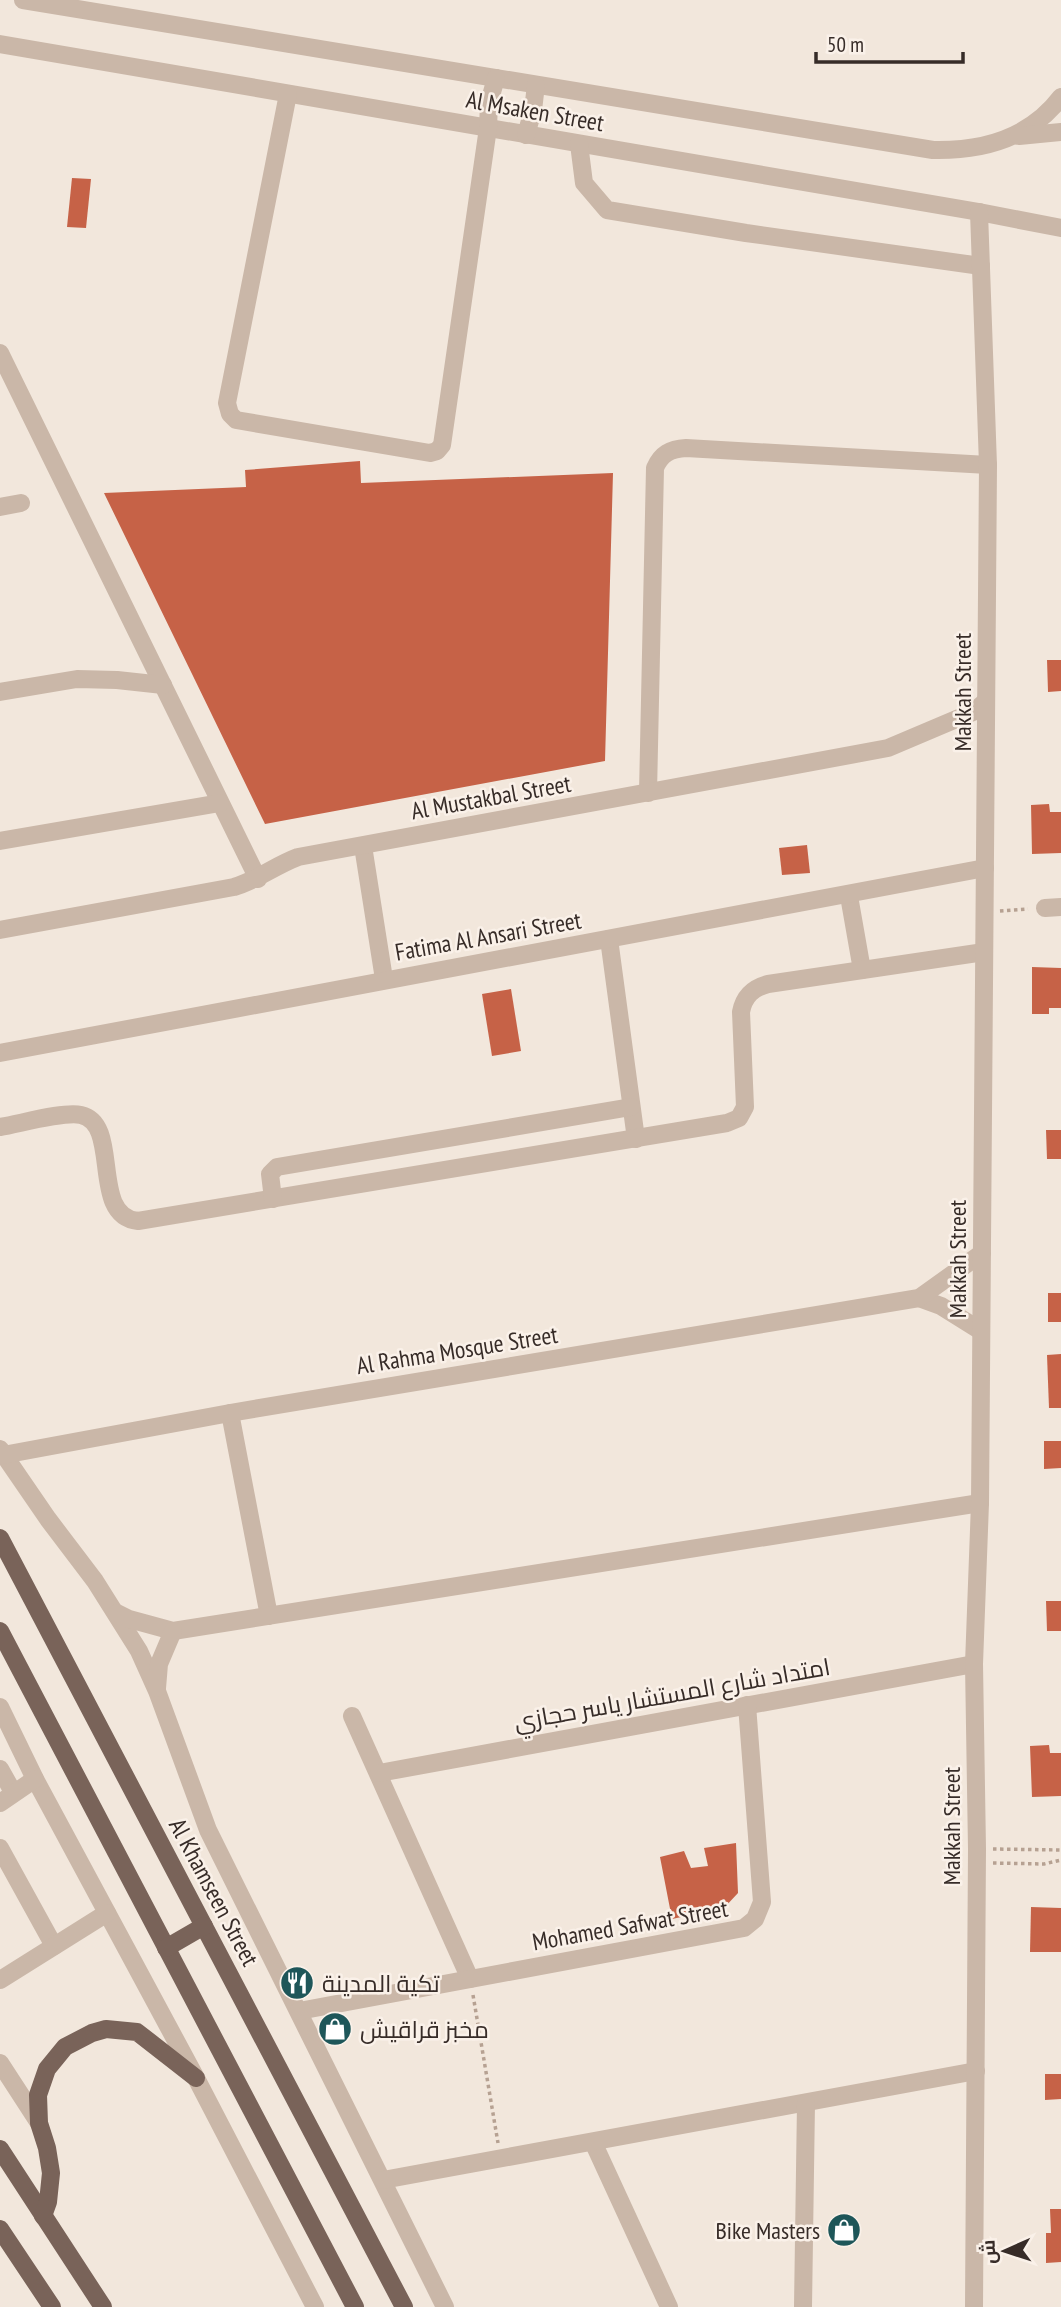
<svg xmlns="http://www.w3.org/2000/svg" width="1061" height="2307" viewBox="0 0 1061 2307" font-family="'PT Sans Narrow',Cairo,sans-serif">
  <rect width="100%" height="100%" fill="#f2e7dc"/>
  <g fill="#c66247">
    <path d="M72,178L91,179L86,228L67,227Z"/>
    <path d="M360,461L361,483L613,473L605,761L265,824L104,493L246,487L245,470Z"/>
    <path d="M1047,660H1061V691L1048,692Z"/>
    <path d="M1049,804L1050,812H1061V853L1032,854L1031,805Z"/>
    <path d="M807,845L810,873L782,875L779,848Z"/>
    <path d="M1032,967L1061,968V1008H1049V1014H1032Z"/>
    <path d="M511,989L521,1051L492,1056L482,994Z"/>
    <path d="M1046,1130H1061V1159H1047Z"/>
    <rect x="1048" y="1293" width="13" height="29"/>
    <path d="M1061,1354V1408H1049L1047,1355Z"/>
    <path d="M1044,1441H1061V1468L1044,1469Z"/>
    <path d="M1046,1601H1061V1631H1047Z"/>
    <path d="M1049,1745L1050,1753H1061V1796L1032,1797L1030,1746Z"/>
    <path d="M736,1843L738,1893L724,1908L672,1919L660,1857L684,1851L691,1868L708,1866L704,1848Z"/>
    <path d="M1031,1907L1061,1908V1952H1030Z"/>
    <path d="M1045,2074H1061V2099L1045,2100Z"/>
    <path d="M1050,2209H1061V2262L1046,2263V2233H1051Z"/>
  </g>
  <g fill="none" stroke-linecap="round" stroke-linejoin="round">
    <g stroke="#b6a192" stroke-width="3.5" stroke-dasharray="3.5 3.5" stroke-linecap="butt">
      <path d="M1000,911L1028,909"/>
      <path d="M993,1849L1061,1850"/>
      <path d="M993,1863L1044,1864L1061,1860"/>
      <path d="M473,1995L498,2143"/>
    </g>
    <g stroke="#cab7a8" stroke-width="18">
      <path d="M23,0L933,150C982,151 1030,138 1061,97"/>
      <path d="M0,44L979,212L1061,228"/>
      <path d="M288,94L227,403L230,414L236,420L430,453L437,451L442,445L488,128L489,103L496,78"/>
      <path d="M526,135L533,110L536,85"/>
      <path d="M1019,136L1061,132"/>
      <path d="M579,144L584,183L607,210L746,233L981,266"/>
      <path d="M0,353L258,879"/>
      <path d="M0,507L21,503"/>
      <path d="M0,692L77,679L117,680L163,685"/>
      <path d="M648,793L655,468C661,454 670,449 686,448L988,465"/>
      <path d="M0,841L220,803"/>
      <path d="M363,846L384,979"/>
      <path d="M849,896L862,970"/>
      <path d="M1045,908L1061,907"/>
      <path d="M0,930L234,887C258,880 274,866 298,857L888,748L973,712L986,701"/>
      <path d="M609,939L636,1139"/>
      <path d="M0,1053L985,868"/>
      <path d="M0,1127C19,1124 64,1111 81,1115C122,1124 89,1216 138,1221L727,1123L739,1118L745,1107L741,1012C744,996 753,988 768,984L984,952"/>
      <path d="M273,1199L270,1174L277,1167L631,1107"/>
      <path d="M919,1298L941,1306L981,1331"/>
      <path d="M230,1413L269,1616"/>
      <path d="M0,1449L48,1519L95,1581L139,1651L157,1691L208,1830L445,2307"/>
      <path d="M3,1455L230,1413L919,1298L982,1253"/>
      <path d="M117,1613L129,1619L173,1631L980,1503"/>
      <path d="M157,1688L159,1664L173,1631"/>
      <path d="M0,1707L35,1779L196,2078L315,2307"/>
      <path d="M352,1716L470,1979"/>
      <path d="M0,1769L13,1792"/>
      <path d="M379,1773L974,1664"/>
      <path d="M0,1803L35,1779"/>
      <path d="M0,1848L54,1946"/>
      <path d="M0,1980L107,1913"/>
      <path d="M299,2011L744,1928L755,1919L762,1902L747,1705"/>
      <path d="M0,2063L39,2123"/>
      <path d="M593,2142L669,2307"/>
      <path d="M383,2180L976,2071"/>
      <path d="M803,2307L806,2103"/>
      <path d="M974,2307L977,1849L974,1664L980,1503L988,465L979,212"/>
    </g>
    <g stroke="#796359" stroke-width="18">
      <path d="M0,1538L404,2307"/>
      <path d="M0,1631L355,2307"/>
      <path d="M166,1948L204,1926"/>
      <path d="M0,2149L103,2307"/>
      <path d="M43,2216L48,2202L51,2173L47,2148L39,2123L38,2095L47,2069L65,2047L92,2033L106,2029L137,2032L196,2078"/>
      <path d="M0,2229L52,2307"/>
    </g>
  </g>
  <defs>
    <g id="restaurant-disc" transform="scale(1.75)"><circle r="9.5" fill="#1e5659" stroke="#faf1e9"/><path d="M-5-6h1v4h1v-4h1v4h1v-4h1v5L-1.5 .5V6h-2V.5L-5-1ZM5-6V6H3V1.5H1.5Q1.5-4 5-6Z" fill="#fff"/></g>
    <g id="shop-disc" transform="scale(1.75)"><circle r="9.5" fill="#1e5659" stroke="#faf1e9"/><path d="M-5-2.5h2.3a2.7 3.5 0 0 1 5.4 0H5L5.5 6h-11ZM-1.5-2.5h3a1.5 2.3 0 0 0-3 0Z" fill="#fff"/></g>
  </defs>
  <g fill-rule="evenodd">
    <use href="#restaurant-disc" x="297" y="1983"/>
    <use href="#shop-disc" x="335" y="2029"/>
    <use href="#shop-disc" x="844" y="2230"/>
  </g>
  <g text-anchor="middle" dominant-baseline="central" stroke-width="5" stroke-linejoin="round" paint-order="stroke">
    <g font-size="24" fill="#372c28" stroke="#faf1e9">
      <text transform="translate(535 111) rotate(10)">Al Msaken Street</text>
      <text transform="translate(962 692) rotate(-90)">Makkah Street</text>
      <text transform="translate(491 797) rotate(-10)">Al Mustakbal Street</text>
      <text transform="translate(488 936) rotate(-10)">Fatima Al Ansari Street</text>
      <text transform="translate(957 1259) rotate(-90)">Makkah Street</text>
      <text transform="translate(457 1350) rotate(-9)">Al Rahma Mosque Street</text>
      <text transform="translate(672 1694) rotate(-10)">امتداد شارع المستشار ياسر حجازي</text>
      <text transform="translate(951 1826) rotate(-90)">Makkah Street</text>
      <text transform="translate(214 1892) rotate(62)">Al Khamseen Street</text>
      <text transform="translate(630 1925) rotate(-10)">Mohamed Safwat Street</text>
    </g>
    <g font-size="24" fill="#372c28" stroke="#faf1e9" text-anchor="start">
      <text x="322" y="1983">تكية المدينة</text>
      <text x="360" y="2029">مخبز قراقيش</text>
      <text x="820" y="2230" text-anchor="end">Bike Masters</text>
    </g>
  </g>
  <g transform="translate(1005 2251) rotate(267)" stroke="#faf1e9" stroke-width="5" paint-order="stroke">
  <path d="M0-5L12 26L0 18L-12 26Z" fill="#372c28"/>
  <text y="-10" font-size="19" font-weight="bold" text-anchor="middle" fill="#372c28">ش</text>
  </g>
  <path d="M816 52v10h147v-10" fill="none" stroke="#372c28" stroke-width="3.5"/>
  <text x="827" y="52" font-size="21" fill="#372c28" stroke="#faf1e9" stroke-width="5" paint-order="stroke">50 m</text>
</svg>
